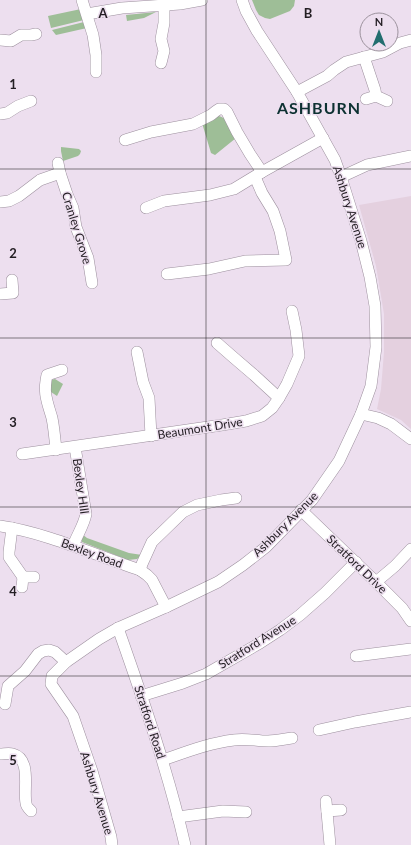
<svg xmlns="http://www.w3.org/2000/svg" width="411" height="845" viewBox="0 0 411 845" font-family="Lato,sans-serif">
  <rect width="100%" height="100%" fill="#eddfef"/>
  <path fill="#e4d0df" d="M411,196V429L401,420L377,409L381,389L384,352V314L376,266L359,205Z"/>
  <g fill="#9ebe97">
    <path d="M252,0H295L294,6L290,11L270,19L265,18L259,15L256,10Z"/>
    <path d="M81,9L84,20L51,28L48,16Z"/>
    <path d="M156,12L144,18L127,21L126,15Z"/>
    <path d="M84,22L87,28L56,35L52,30Z"/>
    <path d="M218,116C228,117 232,130 236,138L215,155L211,153L202,123Z"/>
    <path d="M61,147L79,149L81,151L80,154L78,156L63,161L61,151Z"/>
    <path d="M55,379L63,384L57,396L48,390L51,380Z"/>
    <path d="M82,534L87,538L129,553L142,555L137,559L128,560L82,542L81,537Z"/>
  </g>
  <g fill="none" stroke-linecap="round" stroke-linejoin="round">
    <g stroke="#9d909e" stroke-width="12">
      <g id="minor">
        <path d="M82,0L93,35L96,55V72"/>
        <path d="M87,14L122,8L180,4L202,0"/>
        <path d="M0,40L11,41L21,35H31L36,34"/>
        <path d="M364,57L375,90L376,96"/>
        <path d="M161,63L164,51L161,39L164,23V5"/>
        <path d="M297,92L327,76L334,70L346,62L383,52L400,43L411,40"/>
        <path d="M366,99L376,96L387,101"/>
        <path d="M0,114L7,113L18,106L31,101"/>
        <path d="M125,140L151,132L193,124L211,115L216,111L219,109H224L227,112L237,132L250,154L262,172"/>
        <path d="M58,163L60,173L67,194L73,208L76,227L88,258L92,283"/>
        <path d="M341,177L367,165L411,156"/>
        <path d="M0,202L9,201L19,196L40,180L60,173"/>
        <path d="M146,208L164,201L210,195L234,189L262,172L323,138"/>
        <path d="M167,274L209,269L245,261L286,260L280,231L273,211L262,193L255,177"/>
        <path d="M0,294L13,293L12,280"/>
        <path d="M217,343L233,357L254,375L279,398"/>
        <path d="M137,352L143,382L149,398L151,436"/>
        <path d="M361,414L378,418L391,424L411,439"/>
        <path d="M56,450C55,439 54,428 52,418C47,401 43,393 47,375L62,370"/>
        <path d="M22,454L222,425L246,421L262,416L272,408L279,398L287,384L299,356L296,330L292,311"/>
        <path d="M301,510L376,582L402,608L411,621"/>
        <path d="M0,526C47,533 95,555 140,570L147,575L152,580L166,607"/>
        <path d="M12,528L9,552V557L23,577"/>
        <path d="M73,546C77,535 84,525 86,514L75,447"/>
        <path d="M140,570L142,564L152,542L183,512L197,505L221,500L236,498"/>
        <path d="M376,582L395,566L411,549"/>
        <path d="M22,587L23,577H34"/>
        <path d="M118,628C143,699 168,771 185,845"/>
        <path d="M356,656L411,649"/>
        <path d="M141,696L183,683L206,674L260,643L280,630L300,615L325,593L356,562"/>
        <path d="M5,704L8,686L25,671L38,654L43,651L49,650L55,652L66,662"/>
        <path d="M319,730L355,722L411,712"/>
        <path d="M0,754C4,754 9,753 13,754C32,759 23,790 26,803C26,806 29,809 31,811"/>
        <path d="M163,760C186,752 209,743 234,740C245,738 256,741 268,741C276,741 284,739 292,738"/>
        <path d="M326,801L330,845"/>
        <path d="M327,811L341,810"/>
        <path d="M178,817L223,811L246,812"/>
        <path d="M112,845L111,837L92,771L73,716L51,684L52,676L66,662L99,639L118,628L166,607L218,582L243,565L266,547L312,500L339,461L361,414L371,386L376,347L375,306L370,277L361,241L341,177L335,160L297,92L257,31L246,11L242,0"/>
      </g>
    </g>
    <use href="#minor" stroke="#fff" stroke-width="11"/>
  </g>
  <path fill="none" stroke="#231e23" stroke-width="1" stroke-opacity="0.55" d="M206,0V845M0,169H411M0,338H411M0,507H411M0,676H411"/>
  <g text-anchor="middle" dominant-baseline="central" stroke-width="3" stroke-linejoin="round" paint-order="stroke">
    <g font-size="12" fill="#231e23" stroke="#eddfef">
      <text transform="translate(350 207) rotate(72)">Ashbury Avenue</text>
      <text transform="translate(77 228) rotate(73)">Cranley Grove</text>
      <text transform="translate(200 428) rotate(-9)">Beaumont Drive</text>
      <text transform="translate(81 486) rotate(82)">Bexley HIll</text>
      <text transform="translate(285 524) rotate(-45)">Ashbury Avenue</text>
      <text transform="translate(92 553) rotate(20)">Bexley Road</text>
      <text transform="translate(357 564) rotate(44)">Stratford Drive</text>
      <text transform="translate(257 642) rotate(-32)">Stratford Avenue</text>
      <text transform="translate(150 722) rotate(72)">Stratford Road</text>
      <text transform="translate(97 793) rotate(73)">Ashbury Avenue</text>
    </g>
    <g font-size="16" font-weight="bold" letter-spacing="1" fill="#0d3132" stroke="#eddfef">
      <text x="319" y="107">ASHBURN</text>
    </g>
  </g>
  <g font-size="13" text-anchor="middle" font-weight="bold" fill="#231e23" stroke="#eddfef" stroke-width="3" stroke-linejoin="round" paint-order="stroke">
    <text x="103" y="18">A</text>
    <text x="308" y="18">B</text>
    <text x="13" y="89">1</text>
    <text x="13" y="258">2</text>
    <text x="13" y="427">3</text>
    <text x="13" y="596">4</text>
    <text x="13" y="765">5</text>
  </g>
  <g transform="translate(379 32)"><circle r="19" fill="#eddfef" stroke="#9c929d"/>
  <path d="M0-3L7 15L0 10L-7 15Z" fill="#226e6f"/>
  <text y="-6" font-size="11" font-weight="bold" text-anchor="middle" fill="#231e23">N</text>
  </g>
</svg>
